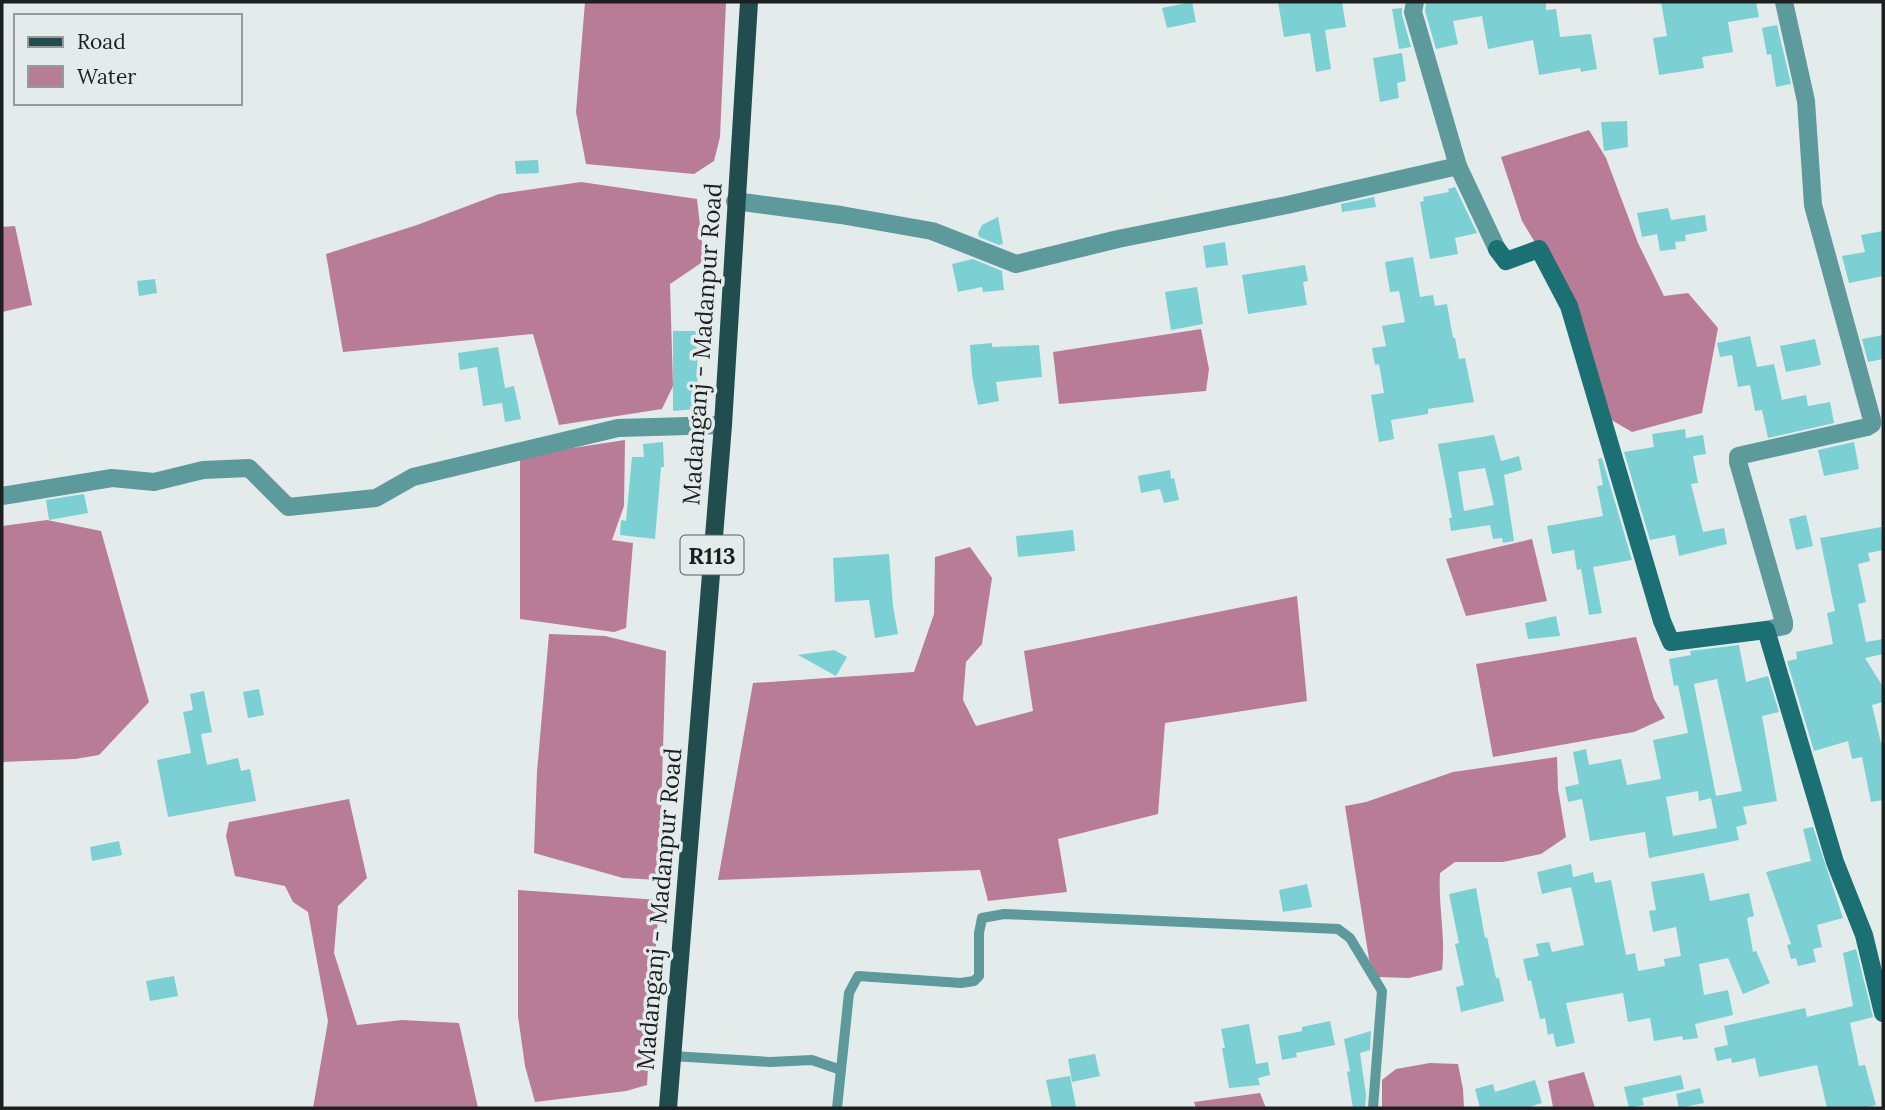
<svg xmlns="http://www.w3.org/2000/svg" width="1885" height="1110" viewBox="0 0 1885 1110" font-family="Lora,serif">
  <rect width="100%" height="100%" fill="#e4ebeb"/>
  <g fill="#b87c97">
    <path d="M585,2H726L720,137L714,161L694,174L586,164L576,112Z"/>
    <path d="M1589,130L1606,158L1638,243L1664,296L1688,293L1718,328L1702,413L1632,432L1596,411L1565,292L1522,221L1501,157Z"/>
    <path d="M581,182L697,199L704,261L670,284L673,386L662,409L559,425L533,334L343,352L326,254L417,225L499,194Z"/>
    <path d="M15,226L32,305L2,312V227Z"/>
    <path d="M1201,329L1209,369L1206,391L1059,404L1053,352Z"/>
    <path d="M625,440L624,506L612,540L633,543L626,628L614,632L520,619V456Z"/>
    <path d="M47,520L101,531L149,702L99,755L75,759L2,762V526Z"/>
    <path d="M1532,539L1547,601L1466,616L1446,559Z"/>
    <path d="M970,547L992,578L982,644L966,662L963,700L976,726L1033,711L1024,651L1297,596L1307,701L1165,723L1158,814L1058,839L1067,892L988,901L980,870L718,880L753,683L914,672L934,614L935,557Z"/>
    <path d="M549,634L605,636L666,651L659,880L623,878L534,853L537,772Z"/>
    <path d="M1636,637L1654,699L1665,718L1634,732L1493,757L1476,664Z"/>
    <path d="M1557,757L1558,789L1566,837L1541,854L1503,862H1455L1440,873C1438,906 1446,937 1442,970L1409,978L1377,977L1369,959L1345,806L1366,802L1453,772Z"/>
    <path d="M349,799L367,878L338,906L334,953L357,1025L402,1020L459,1023L478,1108H313L328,1021L308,912L293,902L285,886L235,876L226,836L229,822Z"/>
    <path d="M518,890L659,900L647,1085L626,1091L535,1102L525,1066L518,1016Z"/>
    <path d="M1430,1063L1458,1064L1463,1089L1464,1108H1382V1080L1396,1069Z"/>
    <path d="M1584,1072L1595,1108H1551L1553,1107L1548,1081Z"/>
    <path d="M1260,1093L1266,1108H1196L1194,1102Z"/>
  </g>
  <g fill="#7bd0d3" fill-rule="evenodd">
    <path d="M1192,2L1196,22L1167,28L1162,8Z"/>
    <path d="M1278,2H1342L1346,27L1325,30L1331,69L1316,72L1310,33L1284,37Z"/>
    <path d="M1433,2H1546V10L1556,9L1560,37L1591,34L1597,69L1581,72L1580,68L1539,75L1533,40L1488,49L1482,16L1453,21L1458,44L1436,49L1425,11L1426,3Z"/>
    <path d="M1661,2H1756L1759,17L1728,22L1733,52L1702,57L1704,68L1659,75L1653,38L1667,36Z"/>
    <path d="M1402,8V15L1411,47L1399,49L1392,9Z"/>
    <path d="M1777,25L1791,84L1776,87L1771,54L1767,55L1762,28Z"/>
    <path d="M1402,53L1406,81L1397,83L1399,98L1380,102L1373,58Z"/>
    <path d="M1627,121L1628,147L1604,151L1601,122Z"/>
    <path d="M538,160L539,173L516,174L515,161Z"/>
    <path d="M1455,187L1477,233L1455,238L1458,254L1430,259L1420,202L1424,201L1423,197L1449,192L1448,189Z"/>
    <path d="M1374,197L1376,207L1342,212L1341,204Z"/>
    <path d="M1668,208L1671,220L1705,215L1707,231L1685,235L1686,241L1675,242L1676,249L1660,251L1657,234L1642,237L1637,213Z"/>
    <path d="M998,217L1003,244L999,245L979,237L978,233L982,225Z"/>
    <path d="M1883,231V276L1849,283L1842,256L1865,252L1861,235Z"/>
    <path d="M1225,242L1228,265L1206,268L1203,246Z"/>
    <path d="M1413,257L1420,297L1433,295L1435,306L1447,304L1453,338H1455L1459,359L1465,358L1474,402L1428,409V414L1391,420L1394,439L1379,442L1371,395L1384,393L1379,364L1375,365L1372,348L1386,346L1382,326L1405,322L1399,291L1390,292L1385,262Z"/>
    <path d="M973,259L1002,271L1004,290L983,292L982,287L958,292L952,264Z"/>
    <path d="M1305,265L1308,281L1303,282L1307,305L1248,314L1242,275Z"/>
    <path d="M155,279L157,293L139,296L137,281Z"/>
    <path d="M1197,287L1203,324L1171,330L1165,292Z"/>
    <path d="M673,331H697L698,409L673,411Z"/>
    <path d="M1883,335V359L1868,362L1862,339Z"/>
    <path d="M1750,336L1757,367L1774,364L1782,400L1806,395L1808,406L1830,402L1834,423L1768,438L1762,410L1755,411L1750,385L1738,387L1732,355L1720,357L1717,343Z"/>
    <path d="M1815,339L1821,365L1786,372L1780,346Z"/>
    <path d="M992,343V347L1039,345L1042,377L996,382L999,401L978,405L972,375L970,345Z"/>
    <path d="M498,347L505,388L514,386L521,419L505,422L502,403L483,406L477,367L460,370L458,353Z"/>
    <path d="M1685,429L1686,438L1703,435L1706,454L1693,456L1698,483L1691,484L1703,532L1724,528L1727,544L1679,556L1675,535L1650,540L1624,452L1654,447L1652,434Z"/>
    <path d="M1494,435L1501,461L1519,456L1522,470L1504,475L1514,541L1503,543L1502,538L1493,539L1490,525L1451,531L1449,518H1452L1438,444ZM1485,468L1494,505L1464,511L1458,472Z"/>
    <path d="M663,442L664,467H661L655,539L620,535L621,520L626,521L632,457H644L643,444Z"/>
    <path d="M1854,442L1859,469L1824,476L1818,450Z"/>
    <path d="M1602,458L1632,560L1593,567L1602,613L1589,615L1581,569L1577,570L1574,550L1552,554L1547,526L1603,516L1597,486L1603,485L1598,459Z"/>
    <path d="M1170,470L1171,479L1174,478L1179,500L1164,503L1160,489L1141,493L1138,476Z"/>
    <path d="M84,494L88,513L49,520L46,500Z"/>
    <path d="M1806,515L1813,546L1796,550L1789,519Z"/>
    <path d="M1881,527L1883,550L1868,553L1870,561L1858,564L1866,602L1858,604L1866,642L1883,639V654L1865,658L1883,687V702L1872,705L1881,743L1883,742V800L1871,802L1862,757L1852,759L1848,741L1814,751L1787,661L1797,659L1796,652L1833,644L1827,613L1835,611L1820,538Z"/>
    <path d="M1073,530L1075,551L1018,557L1016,536Z"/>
    <path d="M889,554L893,606L898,634L875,638L869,600L835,602L833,558Z"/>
    <path d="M1556,616L1560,636L1528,639L1525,623Z"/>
    <path d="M1739,645L1746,682L1768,676L1779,712L1762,716L1777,801L1743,807L1747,824L1736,827L1739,840L1649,858L1645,832L1590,841L1582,799L1568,802L1565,787L1579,784L1573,752L1586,749L1589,765L1621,759L1627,785L1661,779L1653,740L1688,733L1678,685L1674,686L1669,659L1691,655L1690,651ZM1717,679L1742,791L1716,796L1694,684ZM1698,791L1699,801L1711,798L1717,828L1673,836L1666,797Z"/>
    <path d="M834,650L847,657L836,676L798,655Z"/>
    <path d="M259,689L264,715L248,718L243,692Z"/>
    <path d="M204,691L212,732L201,734L207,765L238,758L241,771L250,769L256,801L168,817L157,760L191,753L183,712L193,710L190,694Z"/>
    <path d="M1813,827L1843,918L1817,925L1822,947L1813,949L1816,962L1798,966L1796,958L1791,959L1787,945L1791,944L1766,872L1811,861L1803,829Z"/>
    <path d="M119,841L122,855L92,861L90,847Z"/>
    <path d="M1571,864L1573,877L1593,872L1595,883L1611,880L1626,955L1635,953L1638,971L1665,966L1664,959L1681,956L1676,927L1653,932L1649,911L1656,910L1651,882L1704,873L1710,901L1749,893L1754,916L1747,918L1753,952L1756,951L1770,983L1743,994L1728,958L1699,964L1704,995L1728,990L1733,1015L1695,1024L1698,1038L1683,1040L1682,1036L1654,1041L1650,1018L1628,1022L1623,993L1566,1003L1575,1043L1556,1047L1553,1033L1548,1035L1545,1018L1540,1019L1531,980L1528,981L1523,959L1539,956L1536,944L1549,942L1552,952L1584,945L1571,887L1542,894L1537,872Z"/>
    <path d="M1307,884L1312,907L1283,912L1279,890Z"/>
    <path d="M1476,888L1485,938L1487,937L1496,978H1499L1504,1001L1461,1012L1456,987L1464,985L1455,944L1459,943L1449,894Z"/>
    <path d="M1856,949L1873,1017L1850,1023L1859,1066L1865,1065L1876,1105L1862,1108H1827L1817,1065L1759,1077L1755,1058L1732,1063L1731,1058L1717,1061L1714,1048L1728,1045L1724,1026L1805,1008L1807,1017L1853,1006L1843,953Z"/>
    <path d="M174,976L178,996L150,1001L146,981Z"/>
    <path d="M1330,1021L1335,1045L1296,1053L1297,1057L1282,1060L1278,1036L1302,1031V1027Z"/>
    <path d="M1249,1024L1256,1064L1268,1062L1270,1075L1258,1078L1260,1085L1229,1088L1222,1048H1225L1221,1029Z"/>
    <path d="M1371,1031L1370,1050L1360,1053L1366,1095L1365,1107L1353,1108L1347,1072L1350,1071L1344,1039Z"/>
    <path d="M1095,1054L1100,1076L1072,1082L1068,1059Z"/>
    <path d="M1681,1075L1684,1089L1642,1098L1644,1105L1629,1108L1624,1087Z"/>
    <path d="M1070,1076L1076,1107L1052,1108L1046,1080Z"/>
    <path d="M1535,1080L1542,1103L1526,1108H1480L1475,1089L1493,1084L1495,1092Z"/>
    <path d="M1700,1088L1704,1103L1679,1108L1676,1094Z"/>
  </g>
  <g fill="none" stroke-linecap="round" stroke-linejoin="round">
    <g stroke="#5c9a9c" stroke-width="10">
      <path d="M672,1056L770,1062L812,1060L841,1070"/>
      <path d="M837,1108L849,993L858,976L961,983L974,981L979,976V933L982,918L1004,914L1338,929L1350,938L1382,991L1373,1108"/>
    </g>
    <g stroke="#5c9a9c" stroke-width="18">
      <path d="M1415,2L1413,12L1458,166L1497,249"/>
      <path d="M735,201L841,215L932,231L1016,264L1118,239L1287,205L1458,166"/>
      <path d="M2,496L112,478L154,482L203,470L249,468L288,507L376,498L413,477L618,428L723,425"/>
      <path d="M1766,630L1784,626V622L1738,462V456L1867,427L1872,424V420L1813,205L1806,101L1784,2"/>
    </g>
    <path stroke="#1a7073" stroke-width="18" d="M1497,249L1506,261L1539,249L1569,306L1662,621L1671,642L1766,630L1835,862L1864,935L1883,1013"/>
    <path stroke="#214d4f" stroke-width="18" d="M668,1108L723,425L749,2"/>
  </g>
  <g text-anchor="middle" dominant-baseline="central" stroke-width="7" stroke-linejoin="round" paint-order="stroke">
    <rect fill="#e4ebeb" stroke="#595d5d" stroke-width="2" x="680.5" y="535.5" width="63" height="39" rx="5"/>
    <g font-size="23" font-weight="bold" fill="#1e2020">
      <text x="712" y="555">R113</text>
    </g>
    <g font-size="24" fill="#1e2020" stroke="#e4ebeb">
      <text transform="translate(702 344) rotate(-86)">Madanganj - Madanpur Road</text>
      <text transform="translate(659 909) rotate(-85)">Madanganj - Madanpur Road</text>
    </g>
  </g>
  <rect width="1885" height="1110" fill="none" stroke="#1e2020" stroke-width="7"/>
  <rect x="14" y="14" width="228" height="91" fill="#e4ebeb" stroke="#959a9a" stroke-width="2"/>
  <rect x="28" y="37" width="35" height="10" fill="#214d4f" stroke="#959a9a" stroke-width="2"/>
  <text x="77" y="49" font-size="21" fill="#1e2020">Road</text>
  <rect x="28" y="66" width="35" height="21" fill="#b87c97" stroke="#959a9a" stroke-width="2"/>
  <text x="77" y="84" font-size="21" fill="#1e2020">Water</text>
</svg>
